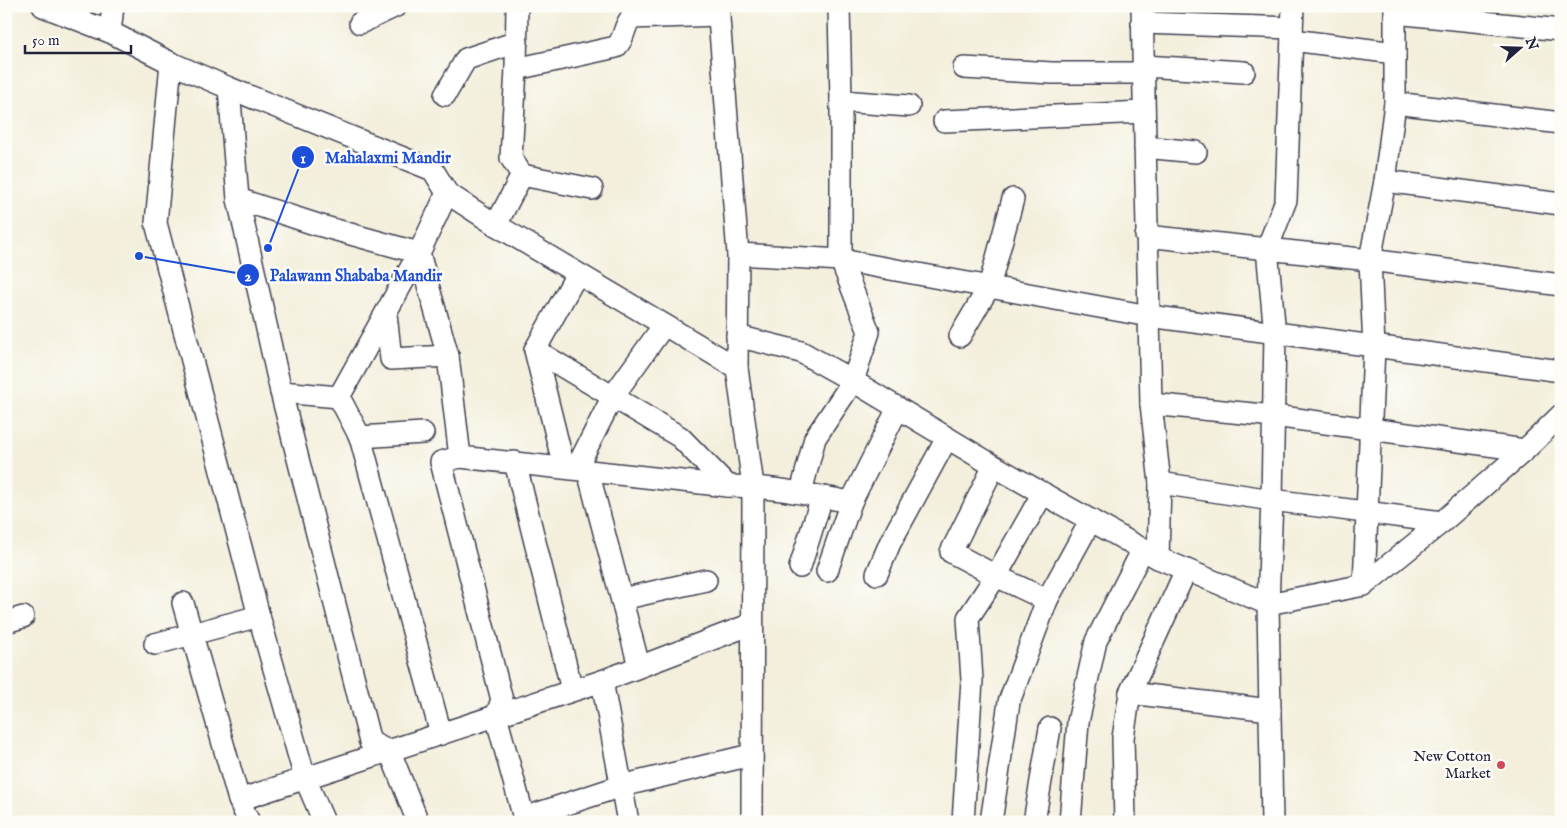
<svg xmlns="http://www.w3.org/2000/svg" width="1567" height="828" viewBox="0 0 1567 828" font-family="'IM FELL English',serif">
  <rect width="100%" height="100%" fill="#fdfcf7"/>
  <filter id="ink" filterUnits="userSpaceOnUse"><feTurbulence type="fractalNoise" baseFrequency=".02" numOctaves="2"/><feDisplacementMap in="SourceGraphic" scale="10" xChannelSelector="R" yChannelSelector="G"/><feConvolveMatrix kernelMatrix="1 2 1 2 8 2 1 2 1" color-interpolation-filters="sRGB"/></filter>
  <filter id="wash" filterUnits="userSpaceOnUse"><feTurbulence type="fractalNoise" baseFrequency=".0096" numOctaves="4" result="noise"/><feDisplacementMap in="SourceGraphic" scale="20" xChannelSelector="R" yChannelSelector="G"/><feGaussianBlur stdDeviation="1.12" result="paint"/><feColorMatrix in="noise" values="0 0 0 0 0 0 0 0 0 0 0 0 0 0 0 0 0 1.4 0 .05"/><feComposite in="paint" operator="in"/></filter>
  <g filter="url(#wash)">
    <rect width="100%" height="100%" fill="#f3efdc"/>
  </g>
  <g filter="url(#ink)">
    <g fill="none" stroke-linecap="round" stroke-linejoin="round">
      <g stroke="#414153" stroke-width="24">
        <g id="minor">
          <path d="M43,6L110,32L171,63L229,88L433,170L447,193L496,225L737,368"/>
          <path d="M517,6L516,69L511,158L522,175"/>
          <path d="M718,6L738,254L737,368L753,486L752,822"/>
          <path d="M1142,6L1151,404L1160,483L1158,558"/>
          <path d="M1395,13L1561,30"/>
          <path d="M360,23L396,6"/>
          <path d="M1142,23L1292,28"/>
          <path d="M110,32L113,6"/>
          <path d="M1292,40L1395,53"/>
          <path d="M171,63L156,223L259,616L305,778L324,822"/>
          <path d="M1143,66L1244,72"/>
          <path d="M964,68L1052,73H1143"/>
          <path d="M516,69L616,47C625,39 623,27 631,18L719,15"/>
          <path d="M229,88L238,199L281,392L370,742L390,752L418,822"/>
          <path d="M445,95L466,59L517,42"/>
          <path d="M841,101L909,106"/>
          <path d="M1395,103L1561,123"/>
          <path d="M944,121L1144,112"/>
          <path d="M1145,147L1196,152"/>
          <path d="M1385,181L1561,204"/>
          <path d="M238,199L318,225L419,253L448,356L460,457L728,486C770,486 810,495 851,502"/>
          <path d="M496,225L522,175L592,189"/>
          <path d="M1146,236L1370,260L1561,285"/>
          <path d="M738,254L841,260L1149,316L1561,371"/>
          <path d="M577,274L535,350L680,437L728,486"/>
          <path d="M386,314L391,359L448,356"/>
          <path d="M737,336L801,352L853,381L994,466L1158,558L1268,604L1364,585L1442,522L1525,450L1561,415"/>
          <path d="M960,336L989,287L1013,199"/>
          <path d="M535,350L564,467"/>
          <path d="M281,392L339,397"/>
          <path d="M1151,404L1274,416L1525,450"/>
          <path d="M360,437L423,433"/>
          <path d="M460,457L441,462L502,700L496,716L525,822"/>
          <path d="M515,462L572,690"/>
          <path d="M994,466L951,552L996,576L1047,600"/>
          <path d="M576,469L613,396L664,325"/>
          <path d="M588,471L639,666"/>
          <path d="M1160,483L1272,500L1442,522"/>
          <path d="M801,492L815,438L853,381L869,332L841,260V101L839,6"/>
          <path d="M800,567L822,497"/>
          <path d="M827,571L851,502L898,408"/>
          <path d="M877,574L890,543L947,438"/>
          <path d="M1364,585L1374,347L1370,260L1385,181L1395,103V6"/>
          <path d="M622,599L706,580"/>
          <path d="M183,603L239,800L249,822"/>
          <path d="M6,622L23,617"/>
          <path d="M155,644L259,616"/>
          <path d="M602,681L752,624"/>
          <path d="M1130,693L1270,710"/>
          <path d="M441,734L360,437L339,397L419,253L447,193"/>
          <path d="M239,800L602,681L628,822"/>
          <path d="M524,818L621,786L751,755"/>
          <path d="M963,822L972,680L968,618L996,576L1043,493"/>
          <path d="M991,822L1009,702L1047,600L1091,520"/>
          <path d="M1034,822L1050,728"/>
          <path d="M1070,822L1078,722L1096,641L1143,549"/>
          <path d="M1125,822L1123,738L1130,693L1186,570"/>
          <path d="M1272,822L1268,604L1272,500L1275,334L1267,249L1286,200L1293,6"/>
        </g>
      </g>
      <use href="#minor" stroke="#fff" stroke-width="21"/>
    </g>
  </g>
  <circle fill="#d1495b" stroke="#fdfcf7" stroke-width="2" cx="1501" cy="765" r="5"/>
  <g text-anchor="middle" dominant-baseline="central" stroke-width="5" stroke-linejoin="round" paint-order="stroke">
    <g font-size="15" fill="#22223b" stroke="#fdfcf7" text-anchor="end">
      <text x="1491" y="756">New Cotton<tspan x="1491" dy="17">Market</tspan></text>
    </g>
  </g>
  <path fill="none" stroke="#1d4ed8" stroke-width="2" d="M268 248L303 157M139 256L248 275"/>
  <g fill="#1d4ed8" stroke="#fdfcf7" stroke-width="2">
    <circle cx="268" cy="248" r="5"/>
    <circle cx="139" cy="256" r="5"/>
    <circle cx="303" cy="157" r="12"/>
    <circle cx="248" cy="275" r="12"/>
  </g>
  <g font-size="15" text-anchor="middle" font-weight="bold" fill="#fff">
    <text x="303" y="163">1</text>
    <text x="248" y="281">2</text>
  </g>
  <g font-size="16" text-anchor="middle" font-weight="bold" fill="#1d4ed8" stroke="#fdfcf7" stroke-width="5" stroke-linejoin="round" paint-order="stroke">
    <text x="388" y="163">Mahalaxmi Mandir</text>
    <text x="356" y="281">Palawann Shababa Mandir</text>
  </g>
  <rect width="1567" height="828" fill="none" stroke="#fdfcf7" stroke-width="25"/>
  <g transform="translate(1520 48) rotate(70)" stroke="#fdfcf7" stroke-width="4" paint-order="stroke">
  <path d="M0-4L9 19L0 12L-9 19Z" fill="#22223b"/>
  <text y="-8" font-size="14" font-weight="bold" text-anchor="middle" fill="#22223b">N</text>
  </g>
  <path d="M25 45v8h106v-8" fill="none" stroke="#22223b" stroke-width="2.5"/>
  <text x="32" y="45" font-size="15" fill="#22223b" stroke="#fdfcf7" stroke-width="4" paint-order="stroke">50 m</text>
</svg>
